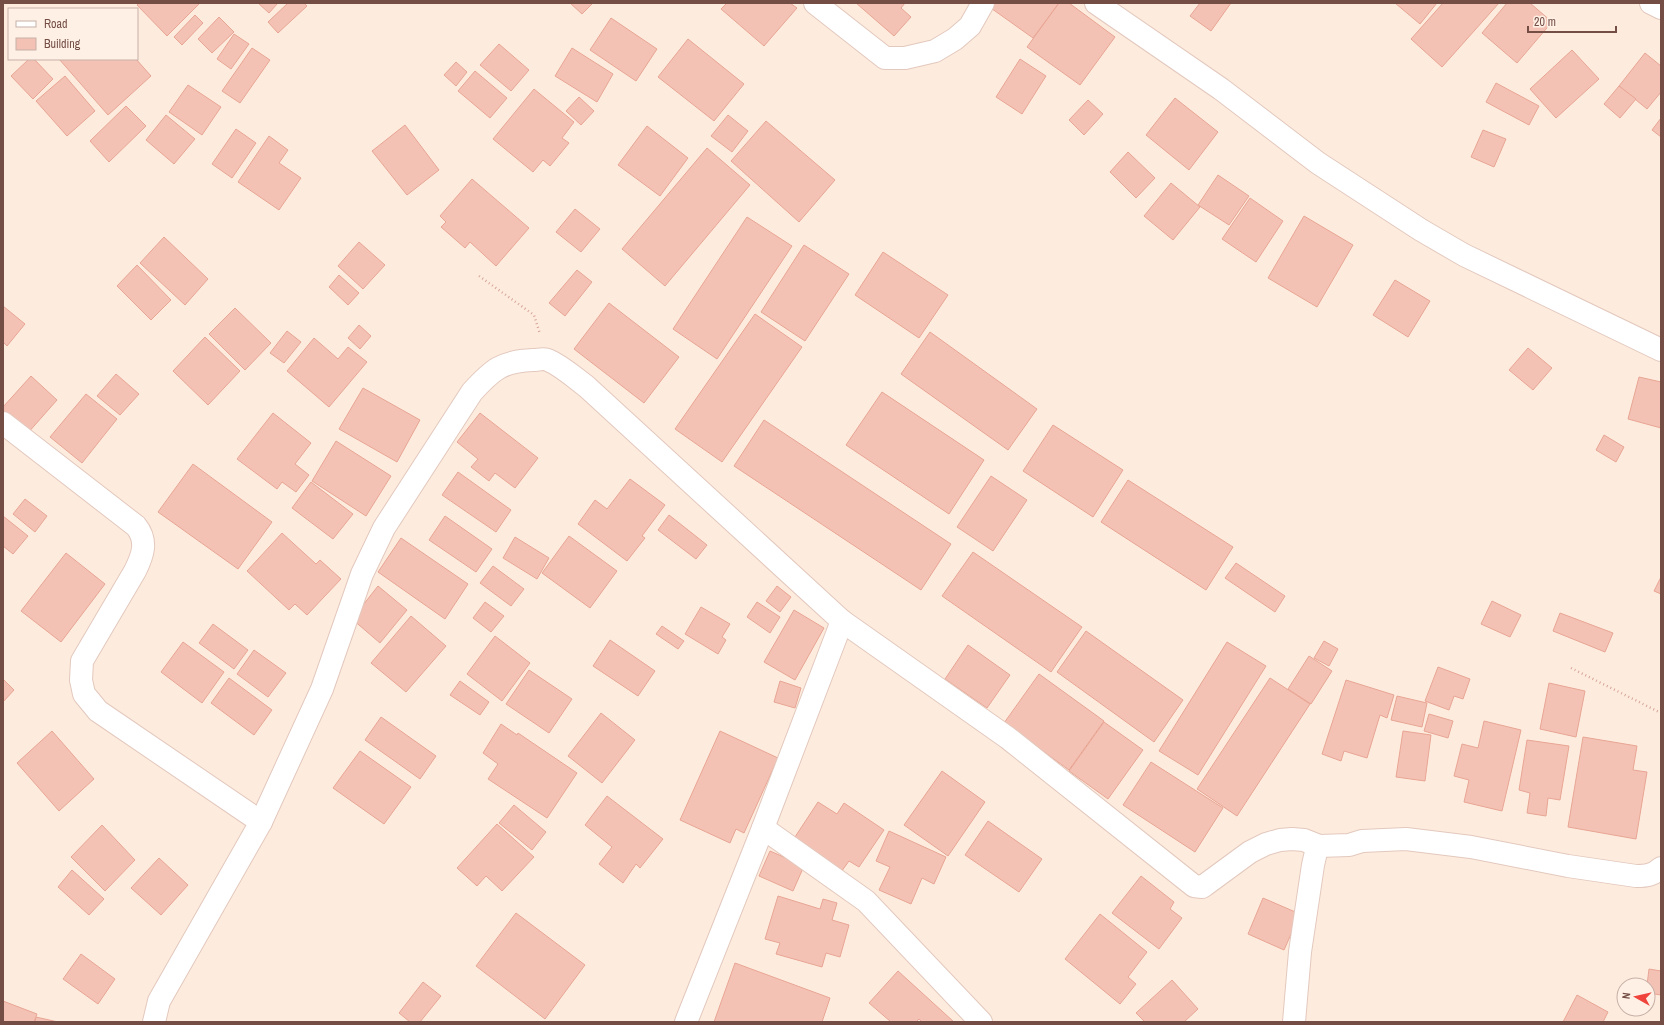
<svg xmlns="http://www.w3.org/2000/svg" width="1664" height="1025" viewBox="0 0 1664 1025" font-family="'Archivo Narrow',sans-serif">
  <rect width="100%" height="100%" fill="#fdecde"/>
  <g fill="#f4c2b4" stroke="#e8a594">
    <path d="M139,3H200L167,36L137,5Z"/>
    <path d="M258,3H278L269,13Z"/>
    <path d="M288,3H304L307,6L278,33L268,22Z"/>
    <path d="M570,3H593L582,14Z"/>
    <path d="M727,3H790L797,8L764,46L721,9Z"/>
    <path d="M856,3H905L901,8L911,17L894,36Z"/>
    <path d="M990,3H1059L1033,38L988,6Z"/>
    <path d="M1059,3H1069L1115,37L1080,85L1027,47Z"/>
    <path d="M1200,3H1231L1211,31L1190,16Z"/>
    <path d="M1395,3H1437L1420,24Z"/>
    <path d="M1443,3H1499L1442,67L1411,39Z"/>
    <path d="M1507,3H1530L1552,22L1517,63L1482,33Z"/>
    <path d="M195,15L203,23L182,45L174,37Z"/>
    <path d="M219,17L234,32L212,53L198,39Z"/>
    <path d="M611,18L657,49L636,81L590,50Z"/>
    <path d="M234,34L249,44L231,69L217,59Z"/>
    <path d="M688,39L744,84L714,121L658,77Z"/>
    <path d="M499,44L529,70L511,91L480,65Z"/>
    <path d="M252,48L270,60L240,103L222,91Z"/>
    <path d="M572,48L613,74L597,102L555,76Z"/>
    <path d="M1572,50L1599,79L1556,118L1530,89Z"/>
    <path d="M1645,53L1661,66V92L1647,109L1619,86Z"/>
    <path d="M29,59H34L53,79L33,99L11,76Z"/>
    <path d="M59,59H136L151,76L108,115Z"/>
    <path d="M1020,59L1046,76L1022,114L996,97Z"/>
    <path d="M456,62L467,72L456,86L444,75Z"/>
    <path d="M475,71L507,98L490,118L458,91Z"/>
    <path d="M65,76L95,111L67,136L36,101Z"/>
    <path d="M1496,83L1539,106L1529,125L1486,102Z"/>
    <path d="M188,85L221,107L202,135L169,112Z"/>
    <path d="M1619,86L1636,99L1620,118L1604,104Z"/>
    <path d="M534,89L574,122L562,138L569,143L550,166L543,160L533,172L493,139Z"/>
    <path d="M579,97L594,111L581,125L566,111Z"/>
    <path d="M1175,98L1218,132L1189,170L1146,135Z"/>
    <path d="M1088,100L1103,114L1084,135L1069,120Z"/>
    <path d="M126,106L146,126L109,162L90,141Z"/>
    <path d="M166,115L195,139L174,164L146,140Z"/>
    <path d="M728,115L748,131L732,152L711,136Z"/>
    <path d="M1661,118V137L1652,130Z"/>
    <path d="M766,121L835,180L799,222L731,161Z"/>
    <path d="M405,125L439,170L407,195L372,151Z"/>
    <path d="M647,126L688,158L660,196L618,165Z"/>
    <path d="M236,129L256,143L232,178L212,164Z"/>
    <path d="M1483,130L1506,139L1494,167L1471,157Z"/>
    <path d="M269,136L288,150L279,163L301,178L279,210L238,182Z"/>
    <path d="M707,148L750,185L665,286L622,249Z"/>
    <path d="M1128,152L1155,178L1136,198L1110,172Z"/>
    <path d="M1218,175L1249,196L1229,225L1198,205Z"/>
    <path d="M472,179L529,228L496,266L470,242L465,248L441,227L446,222L440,216Z"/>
    <path d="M1171,183L1200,207L1173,240L1144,216Z"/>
    <path d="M1250,198L1283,221L1256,262L1222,239Z"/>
    <path d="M575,209L600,229L581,252L556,232Z"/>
    <path d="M1304,216L1353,245L1317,307L1268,278Z"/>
    <path d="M747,217L792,246L717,359L673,329Z"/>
    <path d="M164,237L208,279L185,305L140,263Z"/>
    <path d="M359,242L385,265L363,289L338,266Z"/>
    <path d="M804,245L849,274L805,341L761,312Z"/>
    <path d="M883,252L948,295L919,338L855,295Z"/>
    <path d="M137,265L171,300L151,320L117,286Z"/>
    <path d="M577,270L592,282L565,316L549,303Z"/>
    <path d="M339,275L359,293L348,305L329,287Z"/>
    <path d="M1395,280L1430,301L1408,337L1373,315Z"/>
    <path d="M609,303L679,357L644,403L574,349Z"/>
    <path d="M3,306L25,324L7,346L3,342Z"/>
    <path d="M235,308L271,343L245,370L209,334Z"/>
    <path d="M755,314L802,347L722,462L675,429Z"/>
    <path d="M359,325L371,336L360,349L348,338Z"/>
    <path d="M287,331L301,342L284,363L270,353Z"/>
    <path d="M930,332L1037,409L1008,450L901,374Z"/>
    <path d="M205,337L240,371L208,405L173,371Z"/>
    <path d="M314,338L338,359L348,347L367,362L329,407L287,371Z"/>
    <path d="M1528,348L1552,368L1533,390L1509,370Z"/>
    <path d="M116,374L139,394L120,415L97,396Z"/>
    <path d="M31,376L57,400L27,434L3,413V407Z"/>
    <path d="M1639,377L1661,382V428L1628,419Z"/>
    <path d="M363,388L420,420L397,462L339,429Z"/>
    <path d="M882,392L984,460L949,514L846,445Z"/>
    <path d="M86,394L117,419L82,463L50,437Z"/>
    <path d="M273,413L311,443L295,464L309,475L296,492L282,482L277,489L237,459Z"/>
    <path d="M480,413L538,458L515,488L495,473L489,481L471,467L478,459L457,442Z"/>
    <path d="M764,420L951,544L921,590L734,466Z"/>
    <path d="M1053,425L1123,470L1093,517L1023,471Z"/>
    <path d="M1604,435L1624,447L1616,462L1596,450Z"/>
    <path d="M336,441L391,476L366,516L312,481Z"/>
    <path d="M193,464L272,522L238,569L158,512Z"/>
    <path d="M458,472L511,510L496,532L442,495Z"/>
    <path d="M991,476L1027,500L993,551L957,527Z"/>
    <path d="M630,479L665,505L642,536L645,538L627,561L578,524L595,500L607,509Z"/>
    <path d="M1128,480L1233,547L1206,590L1101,522Z"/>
    <path d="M311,482L353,514L333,539L292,508Z"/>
    <path d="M25,499L47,516L35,532L13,514Z"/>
    <path d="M669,515L707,545L696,559L658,530Z"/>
    <path d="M3,516L28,536L13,554L3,546Z"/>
    <path d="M445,516L492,549L476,572L429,540Z"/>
    <path d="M282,533L316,564L320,560L341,579L307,615L295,604L289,610L247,571Z"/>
    <path d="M569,536L617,571L590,608L542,573Z"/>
    <path d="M515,537L549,558L537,579L503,558Z"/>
    <path d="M401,538L468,584L445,619L378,572Z"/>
    <path d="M973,552L1082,627L1051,672L942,596Z"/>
    <path d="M66,553L105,584L61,642L21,611Z"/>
    <path d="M1236,563L1285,596L1275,612L1225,578Z"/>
    <path d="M493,566L524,589L511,606L480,583Z"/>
    <path d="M1661,577V594L1654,591Z"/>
    <path d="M378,586L407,610L380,643L352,619Z"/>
    <path d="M777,586L791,597L780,612L766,601Z"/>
    <path d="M1492,601L1521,615L1510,637L1481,624Z"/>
    <path d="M485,602L504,616L491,632L473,618Z"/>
    <path d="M757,602L780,617L770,633L747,617Z"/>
    <path d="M701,607L730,624L722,637L726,640L718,654L685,634Z"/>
    <path d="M794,610L824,628L795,680L764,662Z"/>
    <path d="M1560,613L1613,633L1605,652L1553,631Z"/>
    <path d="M411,616L446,646L406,692L371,663Z"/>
    <path d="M213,624L248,650L234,669L199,643Z"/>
    <path d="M662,626L684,641L678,649L656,634Z"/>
    <path d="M1086,631L1183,700L1154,742L1057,672Z"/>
    <path d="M495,636L530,663L502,701L467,674Z"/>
    <path d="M610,640L655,671L638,696L593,666Z"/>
    <path d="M1324,641L1338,649L1329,666L1314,658Z"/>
    <path d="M183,642L224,672L202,703L161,672Z"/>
    <path d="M1227,642L1266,666L1198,775L1159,751Z"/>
    <path d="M968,645L1010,675L987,708L945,679Z"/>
    <path d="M254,650L286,673L268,697L237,674Z"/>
    <path d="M1309,656L1332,671L1311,704L1288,689Z"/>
    <path d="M1438,667L1470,679L1463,699L1454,696L1449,710L1425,701Z"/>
    <path d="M529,670L572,699L549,733L506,704Z"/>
    <path d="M1039,674L1104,721L1069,770L1004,723Z"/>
    <path d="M229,678L272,710L254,735L211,703Z"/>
    <path d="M1270,678L1310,704L1237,816L1197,789Z"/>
    <path d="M3,679L14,690L3,702Z"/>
    <path d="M1346,680L1394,695L1387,718L1380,715L1367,758L1344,751L1341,761L1322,754Z"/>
    <path d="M460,681L489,702L480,715L450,695Z"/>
    <path d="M780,681L801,688L795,708L774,702Z"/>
    <path d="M1549,683L1585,691L1576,737L1540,729Z"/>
    <path d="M1397,696L1427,703L1422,727L1391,720Z"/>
    <path d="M601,713L635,740L602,783L568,756Z"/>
    <path d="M1429,714L1453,721L1448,738L1424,731Z"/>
    <path d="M381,717L436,756L420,779L365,740Z"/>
    <path d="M1484,721L1521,730L1502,811L1464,802L1469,780L1454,776L1462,744L1478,748Z"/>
    <path d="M1104,722L1143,750L1108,799L1069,771Z"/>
    <path d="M501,724L517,735L518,733L577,773L547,818L488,779L498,764L483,753Z"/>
    <path d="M52,731L94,779L59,811L17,763Z"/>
    <path d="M720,731L778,758L744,833L736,829L730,843L680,820Z"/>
    <path d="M1403,731L1431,735L1425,781L1396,777Z"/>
    <path d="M1583,737L1637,746L1633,770L1647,772L1636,839L1568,827Z"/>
    <path d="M1527,740L1569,746L1560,800L1548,798L1546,816L1527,813L1530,793L1519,790Z"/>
    <path d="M360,751L411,787L384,824L333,788Z"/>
    <path d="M1151,762L1223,808L1195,852L1123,805Z"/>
    <path d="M942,771L985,802L948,856L904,825Z"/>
    <path d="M607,796L663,839L640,868L636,864L623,883L599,864L612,847L585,825Z"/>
    <path d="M818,802L837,814L844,803L884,830L859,867L849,861L841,872L793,840Z"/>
    <path d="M514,805L546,832L532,850L499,823Z"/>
    <path d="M988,821L1042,859L1019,892L965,855Z"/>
    <path d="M497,824L534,857L502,891L486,876L477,886L457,868Z"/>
    <path d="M102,825L135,860L105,891L71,857Z"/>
    <path d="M889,831L946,857L934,884L922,878L911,904L879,890L890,867L876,861Z"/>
    <path d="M770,851L804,866L793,891L759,876Z"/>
    <path d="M159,858L188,885L161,915L131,888Z"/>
    <path d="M72,870L104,899L89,915L58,887Z"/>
    <path d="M1141,876L1174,902L1170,909L1182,918L1159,949L1112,913Z"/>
    <path d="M778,896L820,909L823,899L837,903L832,920L849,925L840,957L826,953L822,967L776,954L780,943L765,939Z"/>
    <path d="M1263,898L1300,914L1284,950L1248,934Z"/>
    <path d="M516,913L585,965L545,1019L476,966Z"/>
    <path d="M1100,914L1147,952L1128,977L1136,984L1120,1004L1065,959Z"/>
    <path d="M81,954L115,979L98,1004L63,979Z"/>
    <path d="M735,963L830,998L822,1022H714Z"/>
    <path d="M1649,969L1661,971V995L1648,993L1647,985Z"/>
    <path d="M898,971L954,1022H922L919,1019L916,1022H891L869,1003Z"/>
    <path d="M1172,980L1198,1009L1184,1022H1145L1136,1013Z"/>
    <path d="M423,982L441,996L420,1022H410L399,1013Z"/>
    <path d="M1577,995L1608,1012L1603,1022H1563Z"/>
    <path d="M3,1001L37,1014L34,1022H3Z"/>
    <path d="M36,1017L58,1022H35Z"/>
  </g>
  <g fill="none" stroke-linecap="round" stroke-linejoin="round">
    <g stroke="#e3c8bd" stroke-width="24">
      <g id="minor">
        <path d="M815,3L885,58H905L935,51L955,39L970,26L983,3"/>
        <path d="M1096,3L1221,89L1318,163L1421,230L1464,255L1661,350"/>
        <path d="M1651,3L1661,8"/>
        <path d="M3,423L136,526C148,541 143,555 135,571L82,661L81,680L84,694L98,711L261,822"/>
        <path d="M763,828L866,901L981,1022"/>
        <path d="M154,1022L159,1001L261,822L322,689L362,574L384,528L472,392C492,370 502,361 533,360C538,360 544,358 548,360C562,366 575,378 587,387L842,621L1008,738L1194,886L1202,887L1205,885L1250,852L1266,844L1280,840L1292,839L1304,840L1319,846L1349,845L1362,841L1406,839L1471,847L1568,866L1636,876C1647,876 1653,875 1661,868"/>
        <path d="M686,1022L763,828L842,621"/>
        <path d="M1294,1022L1300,952L1313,865L1316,852L1319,846"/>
      </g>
    </g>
    <g stroke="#d8a698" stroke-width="2.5" stroke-dasharray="1 3" stroke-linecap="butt">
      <path d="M479,276L534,315L540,334"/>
      <path d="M1571,668L1661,713"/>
    </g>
    <use href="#minor" stroke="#fff" stroke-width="22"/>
  </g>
  <rect width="1664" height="1025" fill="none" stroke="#744e45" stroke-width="8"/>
  <rect x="8" y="8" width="130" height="52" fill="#fff0e6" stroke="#c7afa6"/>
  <rect x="16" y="21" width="20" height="6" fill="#ffffff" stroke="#c7afa6"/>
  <text x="44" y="28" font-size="12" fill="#744e45">Road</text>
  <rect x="16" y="38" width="20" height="12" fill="#f4c2b4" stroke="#c7afa6"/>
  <text x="44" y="48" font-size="12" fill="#744e45">Building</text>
  <g transform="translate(1636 997) rotate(278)"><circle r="19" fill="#fff0e6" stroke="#c7afa6"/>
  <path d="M0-3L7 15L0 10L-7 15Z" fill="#ef433c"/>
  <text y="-6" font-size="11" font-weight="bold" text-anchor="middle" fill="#744e45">N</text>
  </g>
  <path d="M1528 26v6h88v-6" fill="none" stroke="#744e45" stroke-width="2"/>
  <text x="1534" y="26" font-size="12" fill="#744e45" stroke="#fff0e6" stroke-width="3" paint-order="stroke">20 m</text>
</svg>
